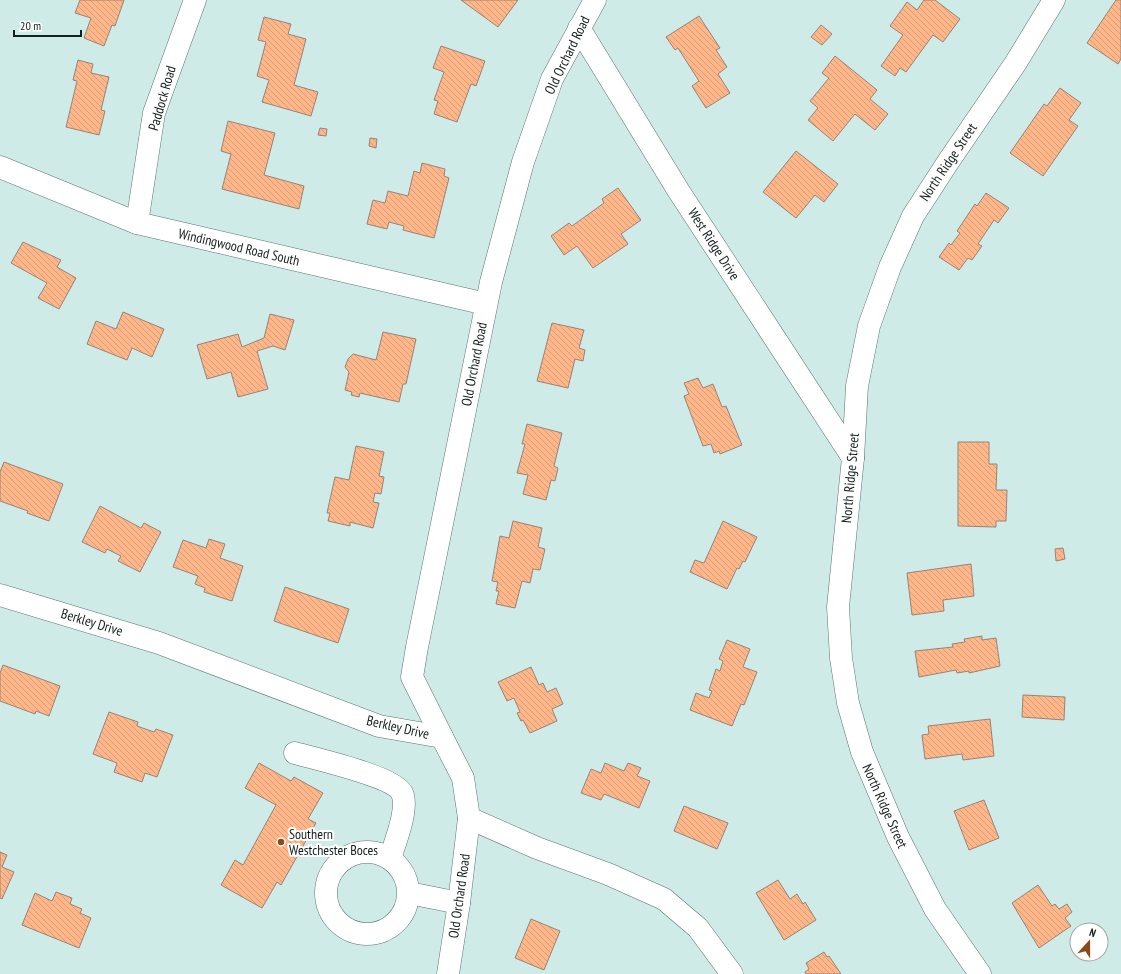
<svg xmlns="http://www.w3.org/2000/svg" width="1121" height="974" viewBox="0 0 1121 974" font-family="'PT Sans Narrow',sans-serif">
  <defs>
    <pattern id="building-back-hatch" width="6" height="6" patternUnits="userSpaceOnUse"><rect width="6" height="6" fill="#ffb78a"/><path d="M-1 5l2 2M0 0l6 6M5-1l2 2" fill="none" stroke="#da9d77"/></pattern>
  </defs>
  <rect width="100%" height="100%" fill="#cfebe8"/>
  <g fill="url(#building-back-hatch)" stroke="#978377">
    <path d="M80,0H124L115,26L112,25L104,46L84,38L91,18L75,13Z"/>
    <path d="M461,0H518L498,27Z"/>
    <path d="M924,0H935L960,19L943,42L933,35L906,72L900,68L895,76L881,66L903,35L890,26L907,2L917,10Z"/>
    <path d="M1116,0H1121V59L1118,64L1087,43Z"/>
    <path d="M699,16L720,48L716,50L727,67L718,74L730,93L706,108L692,86L699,81L678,48L675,50L666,37Z"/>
    <path d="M264,17L291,24L288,34L306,39L294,85L318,92L311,116L262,102L269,80L257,76L266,42L258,40Z"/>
    <path d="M821,25L832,34L822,45L811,37Z"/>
    <path d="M441,46L485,61L476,86L471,84L457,122L434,114L438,101L434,100L444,72L433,68Z"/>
    <path d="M835,56L877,90L870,99L888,114L875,130L855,114L833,141L808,120L818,108L810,101L829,78L822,73Z"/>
    <path d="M78,60L93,64L91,73L109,77L101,110L105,111L99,135L66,127L77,81L73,80Z"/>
    <path d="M1060,88L1081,103L1069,120L1078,126L1043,176L1010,153L1044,104L1047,106Z"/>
    <path d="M228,121L275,133L264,175L304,186L299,209L222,189L231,154L221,151Z"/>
    <path d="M320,128L327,129L326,136L318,135Z"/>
    <path d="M370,138L377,139L376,148L369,146Z"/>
    <path d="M796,151L838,184L824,202L815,195L796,218L763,192Z"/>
    <path d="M422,163L445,169L444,176L449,178L434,238L403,230L404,226L389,222L387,229L367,224L373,200L385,203L388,191L408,196L414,171L420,173Z"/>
    <path d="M618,188L641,220L621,234L628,244L593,268L577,246L564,255L551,236L569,223L572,226L604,203L602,199Z"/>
    <path d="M986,193L1009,208L998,223L994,220L978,244L982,246L972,260L968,258L959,270L939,257L949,243L951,245L960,233L957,231L975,204L977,206Z"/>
    <path d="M23,242L61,260L57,267L76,278L59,309L38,298L47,283L11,263Z"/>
    <path d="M123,312L164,329L152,357L132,348L127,360L87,344L96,321L116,329Z"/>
    <path d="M270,314L294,320L285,350L273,346L257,351L268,389L238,397L231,372L207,379L197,345L238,334L242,347L264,338Z"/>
    <path d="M552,323L584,330L579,348L585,350L583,361L575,359L568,388L537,381Z"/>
    <path d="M383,332L416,339L406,384H403L399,402L360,393L359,397L351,395L352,392L345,390L349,372L345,367L348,359L353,354L376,360Z"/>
    <path d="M698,378L703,388L713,384L722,407L726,406L742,445L720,454L719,451L714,453L711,444L703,446L684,396L689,394L684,383Z"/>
    <path d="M527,424L562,433L554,466L558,468L555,481L551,480L546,500L523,494L528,475L517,473L525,444H522Z"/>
    <path d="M958,442H989V464H997L996,490H1007L1006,521H996V527L958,526Z"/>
    <path d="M356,446L384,452L379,476L384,477L381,494L375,493L373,502L379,503L373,528L350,522V526L328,521L330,513H327L335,477L349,480Z"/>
    <path d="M4,462L63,484L49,521L27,513L28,511L0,501V472Z"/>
    <path d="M100,506L141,528L144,523L161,532L140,572L118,561L121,556L107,549L105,553L82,542Z"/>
    <path d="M513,521L542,528L538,547L545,549L540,570L533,569L530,583L522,581L515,608L496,604L499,591H496L498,582L492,581L500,536L509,538Z"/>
    <path d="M723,521L757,537L745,562L743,561L739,569L737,568L727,589L690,572L695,560L704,563Z"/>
    <path d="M209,539L225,544L220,558L243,566L232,601L204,592L205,588L195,584L198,576L173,567L183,540L206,548Z"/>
    <path d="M1063,548L1065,559L1056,561L1055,549Z"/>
    <path d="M971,564L974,596L943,600L944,611L912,615L907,573Z"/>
    <path d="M285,587L349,609L338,643L274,621Z"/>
    <path d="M982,636V640L996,638L1000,666L969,673V671L957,673L956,670L919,677L915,651L953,647L952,644L965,642L964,639Z"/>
    <path d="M727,640L750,649L743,667L757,672L744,705L741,704L732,726L690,710L696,693L709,698L712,691L709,690L716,669L720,671L723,661L719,659Z"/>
    <path d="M3,665L60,686L49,716L36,711L35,714L0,701V673Z"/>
    <path d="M531,667L539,685L543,683L547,692L556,688L563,704L552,709L557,721L530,733L523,720L521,721L517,713L520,712L514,698L507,701L498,682Z"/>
    <path d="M1023,695L1065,697L1064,720L1022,717Z"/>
    <path d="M109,712L138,722L137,726L154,732L156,729L173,735L157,777L145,773L142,782L114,772L117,763L93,754Z"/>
    <path d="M990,719L994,756L963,760L962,754L925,759L922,735L929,734L928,726Z"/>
    <path d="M259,763L291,781L294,777L323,793L308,819L316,823L281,885L277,882L262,908L221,885L235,860L243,865L276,805L245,788Z"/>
    <path d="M605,763L624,771L628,763L641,768L637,776L650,781L639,808L604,794L601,800L581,793L591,769L601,773Z"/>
    <path d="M984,800L999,838L969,850L954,811Z"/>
    <path d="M684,806L728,823L717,849L674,831Z"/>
    <path d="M0,852L7,855L2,867L14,872L2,899L0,898Z"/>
    <path d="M778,880L790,899L797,894L803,904L805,902L816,920L784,940L756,893Z"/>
    <path d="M1038,885L1052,906L1055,904L1059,909L1067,904L1072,912L1065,918L1071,926L1039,948L1012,903Z"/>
    <path d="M56,892L72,898L70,904L82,909L80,913L91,918L79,948L22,925L35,893L52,901Z"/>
    <path d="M531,919L560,931L544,970L515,958Z"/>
    <path d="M824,952L827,957L829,956L841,974H806L805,972L809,969L806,963Z"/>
  </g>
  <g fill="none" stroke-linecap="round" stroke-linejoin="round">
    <g stroke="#5a7471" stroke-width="23">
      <g id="minor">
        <path d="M579,28L678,190L853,458"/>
        <path d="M0,167L137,223L486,304"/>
        <path d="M137,223L154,113L195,0"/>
        <path d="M0,595L159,643L379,726L442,737L463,778L469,818L537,848L608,874L664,899L698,928L732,974"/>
        <path d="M442,737L412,677L417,647L491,282L523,162L552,79L595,0"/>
        <path d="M295,753C315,759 393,776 402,793C409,808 395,843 390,858"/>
        <circle cx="367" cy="893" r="41"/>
        <path d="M409,893L459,903"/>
        <path d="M448,974L459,903L469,818"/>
        <path d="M980,974L935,909L898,837L862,752L848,703L841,658L838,607L853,458L857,386L869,326L890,267L913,216L948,162L1015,64L1054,0"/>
      </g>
    </g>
    <use href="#minor" stroke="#fff" stroke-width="22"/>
  </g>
  <circle fill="#8c4a19" stroke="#fff" stroke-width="1.5" cx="281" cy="842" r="4"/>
  <g text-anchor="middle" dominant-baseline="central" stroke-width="4" stroke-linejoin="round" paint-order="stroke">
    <g font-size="14" fill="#141f1e" stroke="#fff">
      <text transform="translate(567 55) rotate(-64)">Old Orchard Road</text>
      <text transform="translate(162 98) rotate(-74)">Paddock Road</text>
      <text transform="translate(948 162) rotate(-56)">North Ridge Street</text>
      <text transform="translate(714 244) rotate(57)">West Ridge Drive</text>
      <text transform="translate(239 247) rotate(13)">Windingwood Road South</text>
      <text transform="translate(474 364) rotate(-79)">Old Orchard Road</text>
      <text transform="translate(850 478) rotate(-85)">North Ridge Street</text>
      <text transform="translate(92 622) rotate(17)">Berkley Drive</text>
      <text transform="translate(398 727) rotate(13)">Berkley Drive</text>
      <text transform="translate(885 806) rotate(66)">North Ridge Street</text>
      <text transform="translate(459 896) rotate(-82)">Old Orchard Road</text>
    </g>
    <g font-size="14" fill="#141f1e" stroke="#fff" text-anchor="start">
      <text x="289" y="834">Southern<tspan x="289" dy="16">Westchester Boces</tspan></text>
    </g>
  </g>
  <g transform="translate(1089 942) rotate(21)"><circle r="19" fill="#ffffff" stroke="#a1a5a5"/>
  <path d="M0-3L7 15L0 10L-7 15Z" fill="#8c4a19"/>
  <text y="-6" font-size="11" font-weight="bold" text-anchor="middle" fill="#141f1e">N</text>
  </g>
  <path d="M14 30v6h67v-6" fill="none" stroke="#141f1e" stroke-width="2"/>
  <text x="20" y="30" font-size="12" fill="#141f1e" stroke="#ffffff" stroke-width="3" paint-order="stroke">20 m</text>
</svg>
